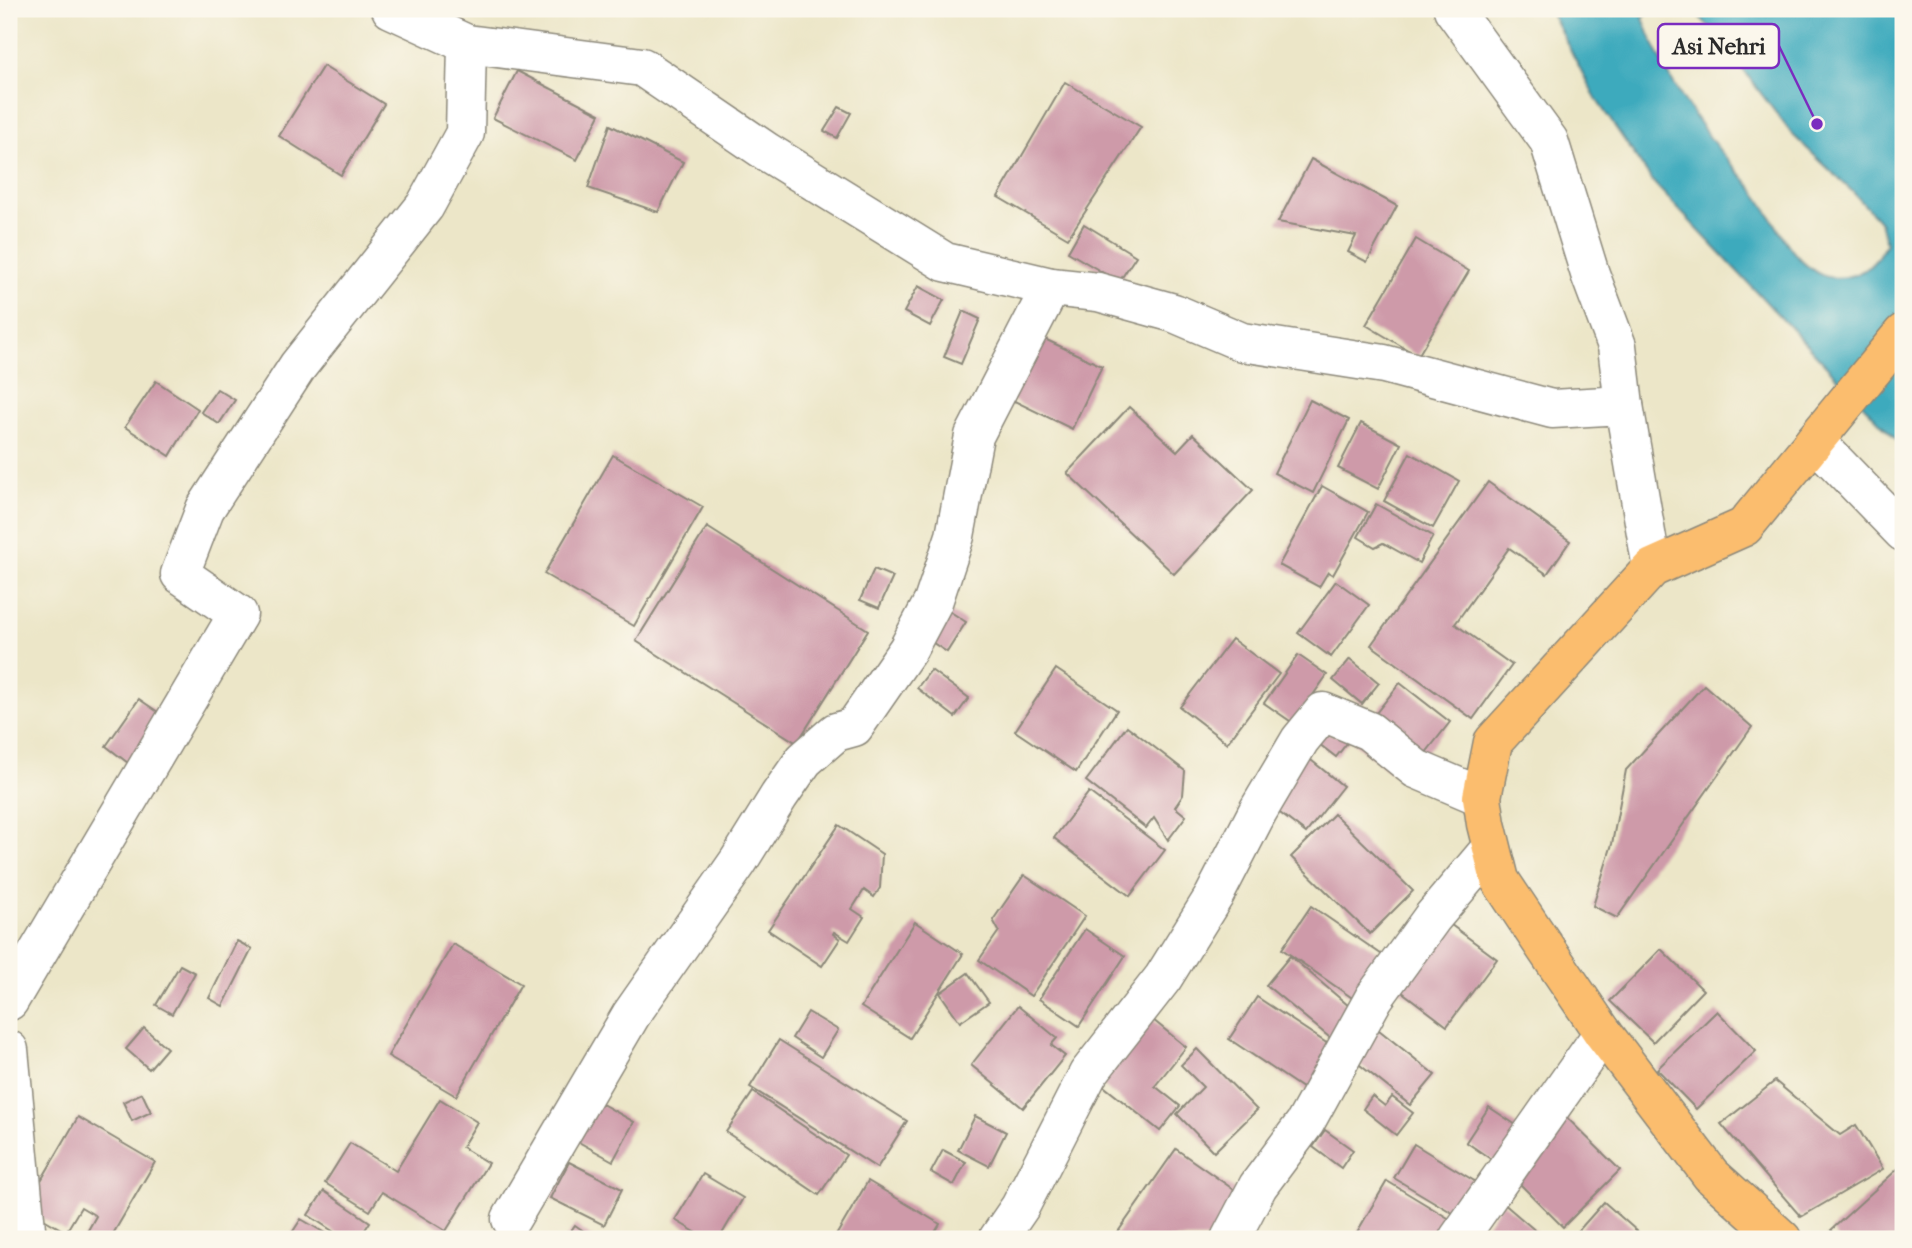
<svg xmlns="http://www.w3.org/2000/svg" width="1912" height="1248" viewBox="0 0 1912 1248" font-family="'IM FELL French Canon',serif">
  <rect width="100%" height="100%" fill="#fbf7ec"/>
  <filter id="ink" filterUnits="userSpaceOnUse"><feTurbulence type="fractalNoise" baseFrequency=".0143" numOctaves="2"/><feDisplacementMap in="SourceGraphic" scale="14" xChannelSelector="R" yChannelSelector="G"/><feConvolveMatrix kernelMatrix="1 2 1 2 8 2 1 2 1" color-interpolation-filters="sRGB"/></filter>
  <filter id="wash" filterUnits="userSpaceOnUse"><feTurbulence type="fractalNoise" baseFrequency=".00686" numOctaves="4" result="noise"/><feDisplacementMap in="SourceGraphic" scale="28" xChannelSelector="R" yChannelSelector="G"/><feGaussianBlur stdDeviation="1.57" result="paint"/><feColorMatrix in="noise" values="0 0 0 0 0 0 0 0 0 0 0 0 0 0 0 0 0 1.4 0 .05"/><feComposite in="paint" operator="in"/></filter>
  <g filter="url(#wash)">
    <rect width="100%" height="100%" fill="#ece6c8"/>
    <path fill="#3eaabd" stroke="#346a74" stroke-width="2" d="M1549,9H1650L1643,18C1659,63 1685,105 1714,143C1727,161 1745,177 1758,196C1776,221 1788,256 1816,272C1833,283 1861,277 1874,262C1879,256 1882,249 1886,243L1880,222L1853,192L1792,134L1715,33L1692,9H1903V447L1654,183L1596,99Z"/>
    <g id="blocks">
      <g fill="#ce9aa9">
        <path d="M323,66L384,104L341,175L279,136Z"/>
        <path d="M517,71L600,114L577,160L493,118Z"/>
        <path d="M1065,82L1141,127L1068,238L998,197Z"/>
        <path d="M839,107L851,113L837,138L824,131Z"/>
        <path d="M610,125L683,162L658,212L588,188Z"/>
        <path d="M1311,159L1397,206L1367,262L1348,252L1356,236L1278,222Z"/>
        <path d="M1084,224L1136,256L1119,282L1068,252Z"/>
        <path d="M1416,239L1469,271L1418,356L1366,325Z"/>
        <path d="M918,286L944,300L930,326L904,312Z"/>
        <path d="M963,311L980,319L961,364L944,357Z"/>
        <path d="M1036,335L1102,366L1072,429L1006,397Z"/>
        <path d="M156,381L198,409L170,456L125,427Z"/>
        <path d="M217,389L235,400L219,424L201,412Z"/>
        <path d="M1310,400L1349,420L1313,493L1274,473Z"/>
        <path d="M1129,407L1177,451L1193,434L1253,490L1174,574L1067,473Z"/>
        <path d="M1361,423L1401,444L1378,489L1338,468Z"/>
        <path d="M1410,453L1459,481L1433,528L1384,501Z"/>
        <path d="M613,455L703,507L634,626L544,574Z"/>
        <path d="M1488,482L1570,541L1547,574L1509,548L1455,624L1512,665L1473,719L1371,645Z"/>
        <path d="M1322,486L1368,512L1333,575L1328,572L1319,587L1279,565Z"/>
        <path d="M1376,504L1433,536L1419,563L1383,543L1375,547L1358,537Z"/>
        <path d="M707,527L868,630L797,743L636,641Z"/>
        <path d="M874,569L893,577L879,608L860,600Z"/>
        <path d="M1336,581L1369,605L1331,657L1298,633Z"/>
        <path d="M940,605L966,622L947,652L921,635Z"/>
        <path d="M1232,639L1279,674L1227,743L1180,707Z"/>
        <path d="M1298,655L1327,675L1293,723L1264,703Z"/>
        <path d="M1350,659L1379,683L1362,704L1333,680Z"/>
        <path d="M1056,669L1117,710L1076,772L1015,731Z"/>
        <path d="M931,670L969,698L955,717L917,688Z"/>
        <path d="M1400,683L1450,722L1403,782L1353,742Z"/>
        <path d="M1704,685L1752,727L1617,918L1593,906L1612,844L1626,770Z"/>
        <path d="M139,699L168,719L132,766L106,746Z"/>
        <path d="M1127,726L1185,771L1183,795L1175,807L1186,816L1168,840L1154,818L1146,828L1086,781Z"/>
        <path d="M1297,727L1351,738L1336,757Z"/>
        <path d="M1301,752L1343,786L1306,833L1263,800Z"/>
        <path d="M1089,792L1165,850L1130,896L1054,838Z"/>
        <path d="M1334,814L1413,891L1370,934L1291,857Z"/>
        <path d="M839,825L882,854L880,888L874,897L864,890L852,909L864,917L849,941L834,932L833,934L840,939L822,966L768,930Z"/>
        <path d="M1024,875L1085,916L1031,996L979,960L999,931L993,920Z"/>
        <path d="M1311,906L1391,961L1361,1004L1282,949Z"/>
        <path d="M1439,916L1497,959L1447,1026L1389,982Z"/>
        <path d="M915,922L963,954L910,1038L861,1007Z"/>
        <path d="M1085,929L1125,956L1079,1026L1039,999Z"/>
        <path d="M237,941L252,949L223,1006L209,998Z"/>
        <path d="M453,944L521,984L456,1096L388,1056Z"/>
        <path d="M1661,949L1703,990L1653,1042L1610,1001Z"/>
        <path d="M1290,956L1363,1018L1340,1046L1266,985Z"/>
        <path d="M180,965L195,973L172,1014L156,1005Z"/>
        <path d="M968,973L989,1002L960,1022L940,993Z"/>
        <path d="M1257,997L1337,1050L1308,1092L1229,1039Z"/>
        <path d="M1018,1006L1057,1038L1051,1045L1065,1056L1023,1108L971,1065Z"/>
        <path d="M1717,1011L1756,1051L1696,1109L1657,1069Z"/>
        <path d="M808,1012L838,1030L821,1057L792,1038Z"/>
        <path d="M1147,1015L1186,1047L1155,1086L1180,1106L1160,1131L1096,1080Z"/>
        <path d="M1369,1022L1435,1075L1410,1105L1345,1053Z"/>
        <path d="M144,1028L167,1048L149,1069L126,1049Z"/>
        <path d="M779,1040L907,1121L877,1168L750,1087Z"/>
        <path d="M1197,1049L1257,1110L1214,1152L1177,1114L1203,1087L1181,1065Z"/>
        <path d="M1775,1081L1840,1135L1856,1125L1883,1169L1801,1217L1721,1124Z"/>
        <path d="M570,1086L634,1122L613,1161L548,1125Z"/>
        <path d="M753,1092L846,1155L819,1195L726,1132Z"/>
        <path d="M142,1093L151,1112L132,1121L123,1102Z"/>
        <path d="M1542,1093L1620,1170L1563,1227L1516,1180Z"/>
        <path d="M1372,1096L1385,1106L1392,1097L1413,1113L1396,1135L1363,1109Z"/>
        <path d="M440,1099L477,1122L462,1147L488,1163L446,1231L382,1192L370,1211L325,1183L350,1143L396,1171Z"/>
        <path d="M1489,1107L1525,1131L1501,1166L1466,1142Z"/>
        <path d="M975,1116L1006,1132L989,1166L958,1150Z"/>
        <path d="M78,1117L155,1162L110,1239H83L96,1216L81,1207L66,1232L25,1208Z"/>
        <path d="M1325,1130L1353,1150L1341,1168L1313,1147Z"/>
        <path d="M1414,1144L1481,1185L1461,1218L1394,1178Z"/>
        <path d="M1176,1149L1247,1199L1220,1239H1113Z"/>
        <path d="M943,1150L966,1162L954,1185L931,1172Z"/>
        <path d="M569,1162L622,1189L604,1225L550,1198Z"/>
        <path d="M1903,1164V1232L1895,1239H1839L1831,1230Z"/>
        <path d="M703,1174L743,1198L719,1239H707L675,1220Z"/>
        <path d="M868,1181L940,1224L931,1239H834Z"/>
        <path d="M1387,1181L1453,1221L1442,1239H1353Z"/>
        <path d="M324,1191L370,1222L359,1239H345L308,1215Z"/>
        <path d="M1502,1202L1545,1239H1477Z"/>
        <path d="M1604,1202L1646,1239H1571Z"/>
        <path d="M301,1219L335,1239H288Z"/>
        <path d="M575,1225L595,1239H565Z"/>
      </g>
    </g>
  </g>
  <g filter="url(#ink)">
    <use href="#blocks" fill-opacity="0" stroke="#8c887a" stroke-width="2"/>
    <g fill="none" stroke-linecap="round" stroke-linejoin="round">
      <g stroke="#8c887a" stroke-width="41">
        <g id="minor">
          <path d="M1453,9L1549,141L1590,274L1617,346L1624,405"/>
          <path d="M467,44L642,67L767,152L945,262L1051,287L1098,292L1174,313L1242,342L1384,364L1552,409L1624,405L1652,568"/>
          <path d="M1815,441L1903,532"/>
          <path d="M9,1001L238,614L180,574L205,509L298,366L425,206L465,133L467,44L391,9"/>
          <path d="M9,1050L27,1239"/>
          <path d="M511,1219L631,1015L738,862L779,796L804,760L836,732L854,727L908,649L933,602L955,536L974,436L1051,287"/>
          <path d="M998,1239L1020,1207L1088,1074L1163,978L1214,896L1258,811L1300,740L1323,712L1369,731L1416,769L1482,797"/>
          <path d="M1230,1239L1258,1186L1305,1123L1374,998L1432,918L1491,848"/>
          <path d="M1458,1239L1603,1033"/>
        </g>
      </g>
      <g stroke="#8c887a" stroke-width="41">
        <path id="major" d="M1782,1239L1711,1175L1603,1033L1546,949L1500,880L1486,824L1482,797L1493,742L1652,568L1744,527L1903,333"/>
      </g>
      <use href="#minor" stroke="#fff" stroke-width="38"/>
      <use href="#major" stroke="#fbbd6e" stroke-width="38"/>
    </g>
  </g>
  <path fill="none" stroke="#7b2cbf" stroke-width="2.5" d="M1817 124L1779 46"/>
  <circle fill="#7b2cbf" stroke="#fbf7ec" stroke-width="2.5" cx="1817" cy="124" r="7"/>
  <rect fill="#fbf7ec" stroke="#7b2cbf" stroke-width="2.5" x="1658" y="24" width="121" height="44" rx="7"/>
  <g font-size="23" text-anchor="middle" font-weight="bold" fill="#2b2b2b">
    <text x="1719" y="54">Asi Nehri</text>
  </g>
  <rect width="1912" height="1248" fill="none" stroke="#fbf7ec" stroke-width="35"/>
</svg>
